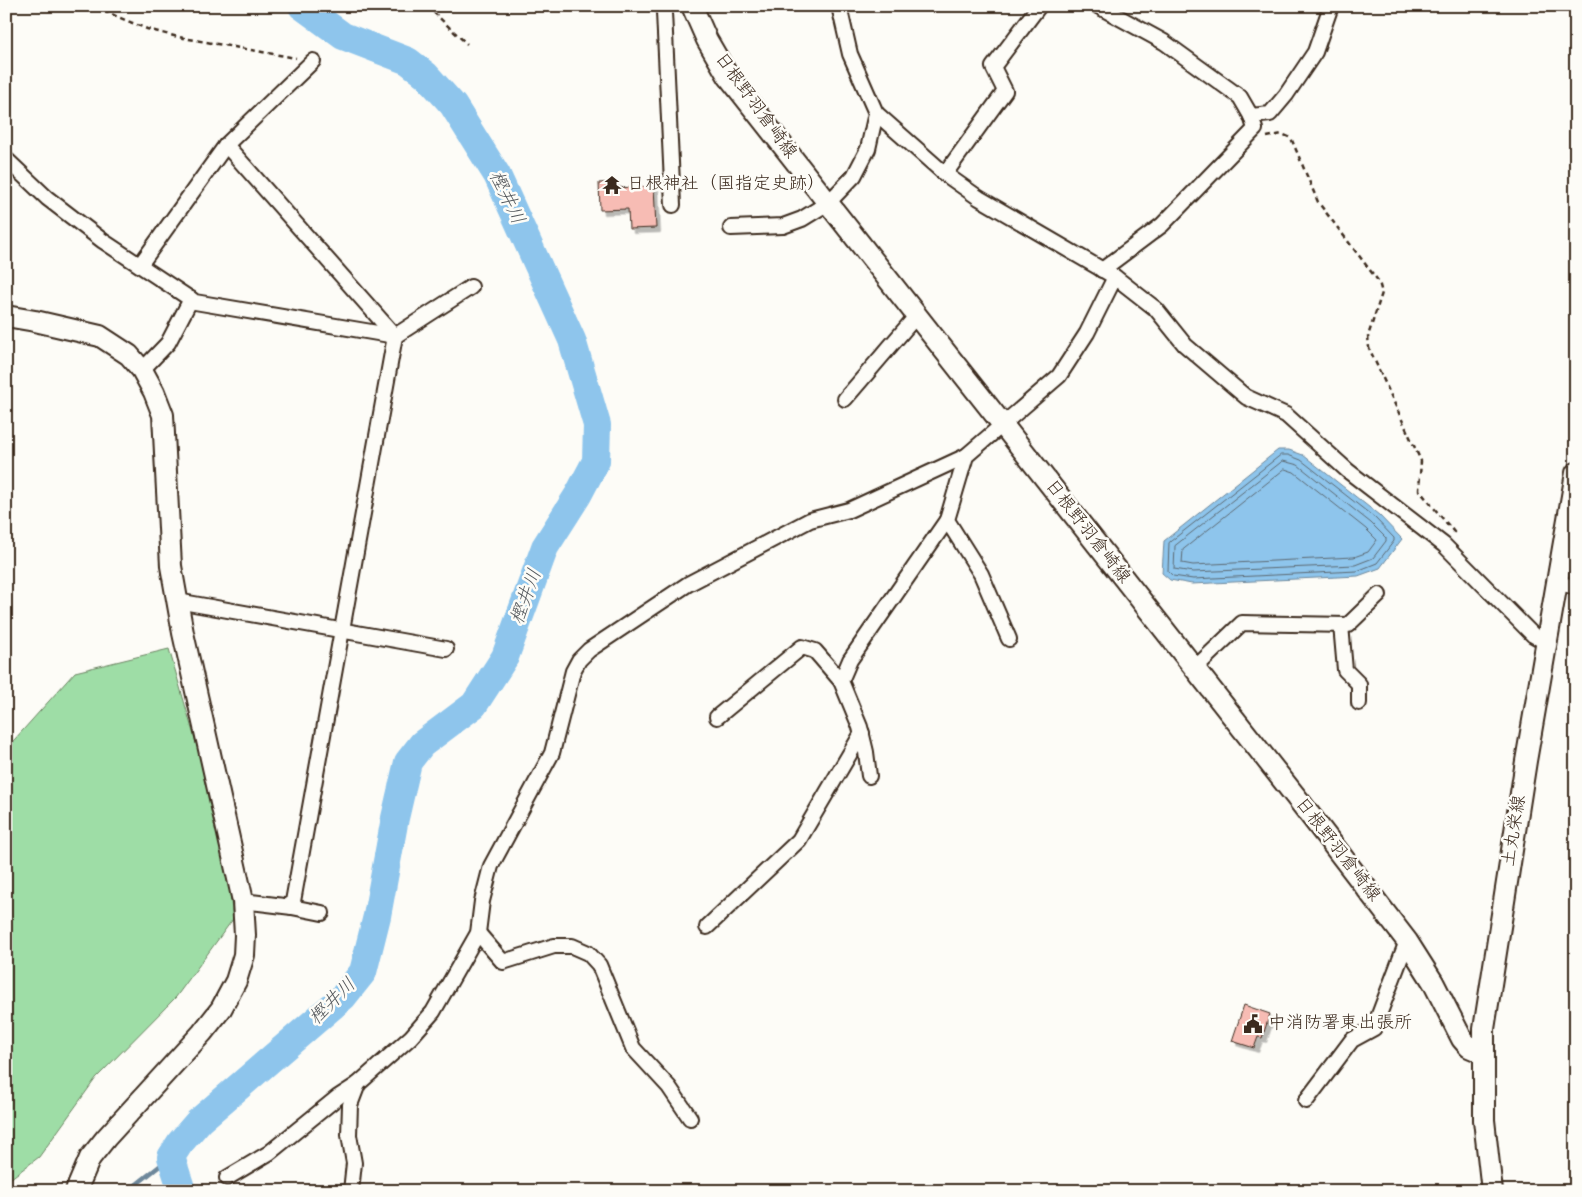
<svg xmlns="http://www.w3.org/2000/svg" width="1582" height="1197" viewBox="0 0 1582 1197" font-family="'Indie Flower','Klee One',sans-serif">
  <defs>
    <filter id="shadow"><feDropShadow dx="4.5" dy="4.5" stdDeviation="0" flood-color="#0004"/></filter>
  </defs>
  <rect width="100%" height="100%" fill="#fdfcf7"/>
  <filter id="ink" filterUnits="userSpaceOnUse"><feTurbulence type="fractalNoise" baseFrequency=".02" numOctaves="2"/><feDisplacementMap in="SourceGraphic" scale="10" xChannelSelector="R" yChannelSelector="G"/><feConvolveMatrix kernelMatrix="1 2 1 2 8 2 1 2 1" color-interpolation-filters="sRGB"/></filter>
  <g filter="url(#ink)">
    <path fill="#9edda6" stroke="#6c8462" d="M169,649L207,781L226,860L233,919L176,997L96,1078L39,1157L6,1182V749L75,672Z"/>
    <path fill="#8ec5ec" stroke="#6d879a" d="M1278,450H1289L1303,455L1379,515L1402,539L1380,568L1358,576L1192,584L1170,580L1162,573L1164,541Z"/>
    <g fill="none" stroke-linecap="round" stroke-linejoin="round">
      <g stroke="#5c6870" stroke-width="1">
        <path d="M1281,455H1288L1301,460L1375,518L1394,538V541L1377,563L1357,571L1193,579L1173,576L1168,571L1169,543Z"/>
        <path d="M1283,461L1298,465L1371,523L1386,538V541L1373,558L1355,565L1193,572L1174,569L1175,546Z"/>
        <path d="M1285,469L1294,472L1366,529L1377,540L1368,552L1354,557L1193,565L1182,563L1183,550Z"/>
      </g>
      <path stroke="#6d879a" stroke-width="4.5" d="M128,1191L171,1157"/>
      <path stroke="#8ec5ec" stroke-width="28" d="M182,1191L171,1157L180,1143L199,1121L343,997L363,972L377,916L395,818L408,762L422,744L474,705L505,657L545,547L578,495L596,461L597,425L572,340L497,175L453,105L426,75L408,61L343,36L302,6"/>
    </g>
    <g fill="#f7bcb4" stroke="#3b2a1e" filter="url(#shadow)">
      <path d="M616,182V188L654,186L656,228L629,229L628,209L600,210L599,183Z"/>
      <path d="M1244,1005L1270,1014L1262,1038L1258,1037L1254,1048L1232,1041Z"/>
    </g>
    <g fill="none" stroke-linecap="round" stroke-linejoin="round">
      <g stroke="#3b2a1e" stroke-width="18">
        <g id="street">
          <path d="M668,6L664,12L673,205"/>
          <path d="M1098,6L1164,42L1240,97L1251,116L1270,114L1286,95L1315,52L1331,6"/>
          <path d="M876,113L945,174L979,198L1115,277L1156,309L1185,345L1246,397L1286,415L1348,471L1444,545L1533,635L1547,643"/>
          <path d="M226,145L395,336L292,907"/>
          <path d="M6,159L47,198L103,241L195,302L395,336L471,287"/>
          <path d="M945,174L1005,91L993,67L1039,6"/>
          <path d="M731,228L783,226L802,219L828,203L854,176L868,149L876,113L850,54L839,6"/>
          <path d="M140,265L226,145L313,61"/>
          <path d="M1102,270L1162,225L1255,129L1251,116"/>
          <path d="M142,370L168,343L191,299"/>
          <path d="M845,399L917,315"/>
          <path d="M1557,583L1576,587"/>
          <path d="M177,601L446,649"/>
          <path d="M1341,625L1345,670L1359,684V703"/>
          <path d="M1009,639L981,574L947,520L966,456L1059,376L1087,333L1115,277"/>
          <path d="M1194,669L1242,623L1348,625L1379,595"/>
          <path d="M717,717L802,647L815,651L841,681"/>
          <path d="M869,776L866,752L860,727L841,681L850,660L947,520"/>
          <path d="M243,901L292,907L322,913"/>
          <path d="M707,927L799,840L862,733"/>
          <path d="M478,933L503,962L554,946H572L588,953L599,965L633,1048L669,1087L690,1118"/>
          <path d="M1306,1101L1352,1040L1374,1028L1407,941"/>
          <path d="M227,1178L269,1153L338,1097L358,1084L411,1037L433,1012L478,933L482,901L491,866L552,753L573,671L579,660L589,650L688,584L810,520L849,510L966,456"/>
          <path d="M351,1191L354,1163L349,1135L350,1105L358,1084"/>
        </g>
      </g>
      <g stroke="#3b2a1e" stroke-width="24">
        <g id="secondary">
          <path d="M692,6L707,40L728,76L1300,802L1407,941L1433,982L1462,1039L1469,1047L1483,1053"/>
          <path d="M6,316L35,321L100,336L129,355L142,370L154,392L163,415L171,566L183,633L243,901L245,935L244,955L236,981L221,1009L202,1033L106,1138L90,1158L76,1191"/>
          <path d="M1492,1191L1484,1120V1029L1526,761L1576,473"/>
        </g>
      </g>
      <g stroke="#3b2a1e" stroke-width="2.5" stroke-dasharray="5 4" stroke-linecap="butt">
        <path d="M96,6L118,17L147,29L178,37L296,58"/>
        <path d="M427,6L467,44"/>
        <path d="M1267,137L1282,134L1291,138L1318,202L1379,282L1382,293L1368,336L1369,348L1421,461L1419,490L1454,532L1452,534"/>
      </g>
      <use href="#street" stroke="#fdfcf7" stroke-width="14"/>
      <use href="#secondary" stroke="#fdfcf7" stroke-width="20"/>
    </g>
  </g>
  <defs>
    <g id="temple-bare" transform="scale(1.5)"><path d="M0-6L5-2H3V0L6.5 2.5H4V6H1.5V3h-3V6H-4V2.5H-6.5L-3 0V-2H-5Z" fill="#3b2a1e" stroke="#fdfcf7" stroke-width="2.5" paint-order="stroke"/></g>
    <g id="civic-bare" transform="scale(1.5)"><path d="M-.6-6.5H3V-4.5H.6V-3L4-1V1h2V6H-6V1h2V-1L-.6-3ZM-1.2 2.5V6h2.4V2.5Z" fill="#3b2a1e" stroke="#fdfcf7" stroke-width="2.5" paint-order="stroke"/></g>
  </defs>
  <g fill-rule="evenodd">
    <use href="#temple-bare" x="612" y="185"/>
    <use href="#civic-bare" x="1253" y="1024"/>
  </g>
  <g text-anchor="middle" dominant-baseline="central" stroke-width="5" stroke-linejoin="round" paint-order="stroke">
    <g font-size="18" fill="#3b2a1e" stroke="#fdfcf7">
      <text transform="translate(755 106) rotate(54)">日根野羽倉崎線</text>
      <text transform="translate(1087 532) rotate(52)">日根野羽倉崎線</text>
      <text transform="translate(1515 831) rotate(-81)">土丸栄線</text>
      <text transform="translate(1337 850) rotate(52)">日根野羽倉崎線</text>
    </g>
    <g font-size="18" fill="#3b2a1e" stroke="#fdfcf7" text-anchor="start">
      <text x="627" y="185">日根神社（国指定史跡）</text>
      <text x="1268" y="1024">中消防署東出張所</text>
    </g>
    <g font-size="19" font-style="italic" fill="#54585c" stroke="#fdfcf7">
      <text transform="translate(506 198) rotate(64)">樫井川</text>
      <text transform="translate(527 597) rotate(-70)">樫井川</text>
      <text transform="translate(333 1002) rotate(-45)">樫井川</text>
    </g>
  </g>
  <rect width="1582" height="1197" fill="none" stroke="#fdfcf7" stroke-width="25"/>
  <rect x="12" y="12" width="1557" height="1172" fill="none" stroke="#3b2a1e" stroke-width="2" filter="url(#ink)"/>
</svg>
